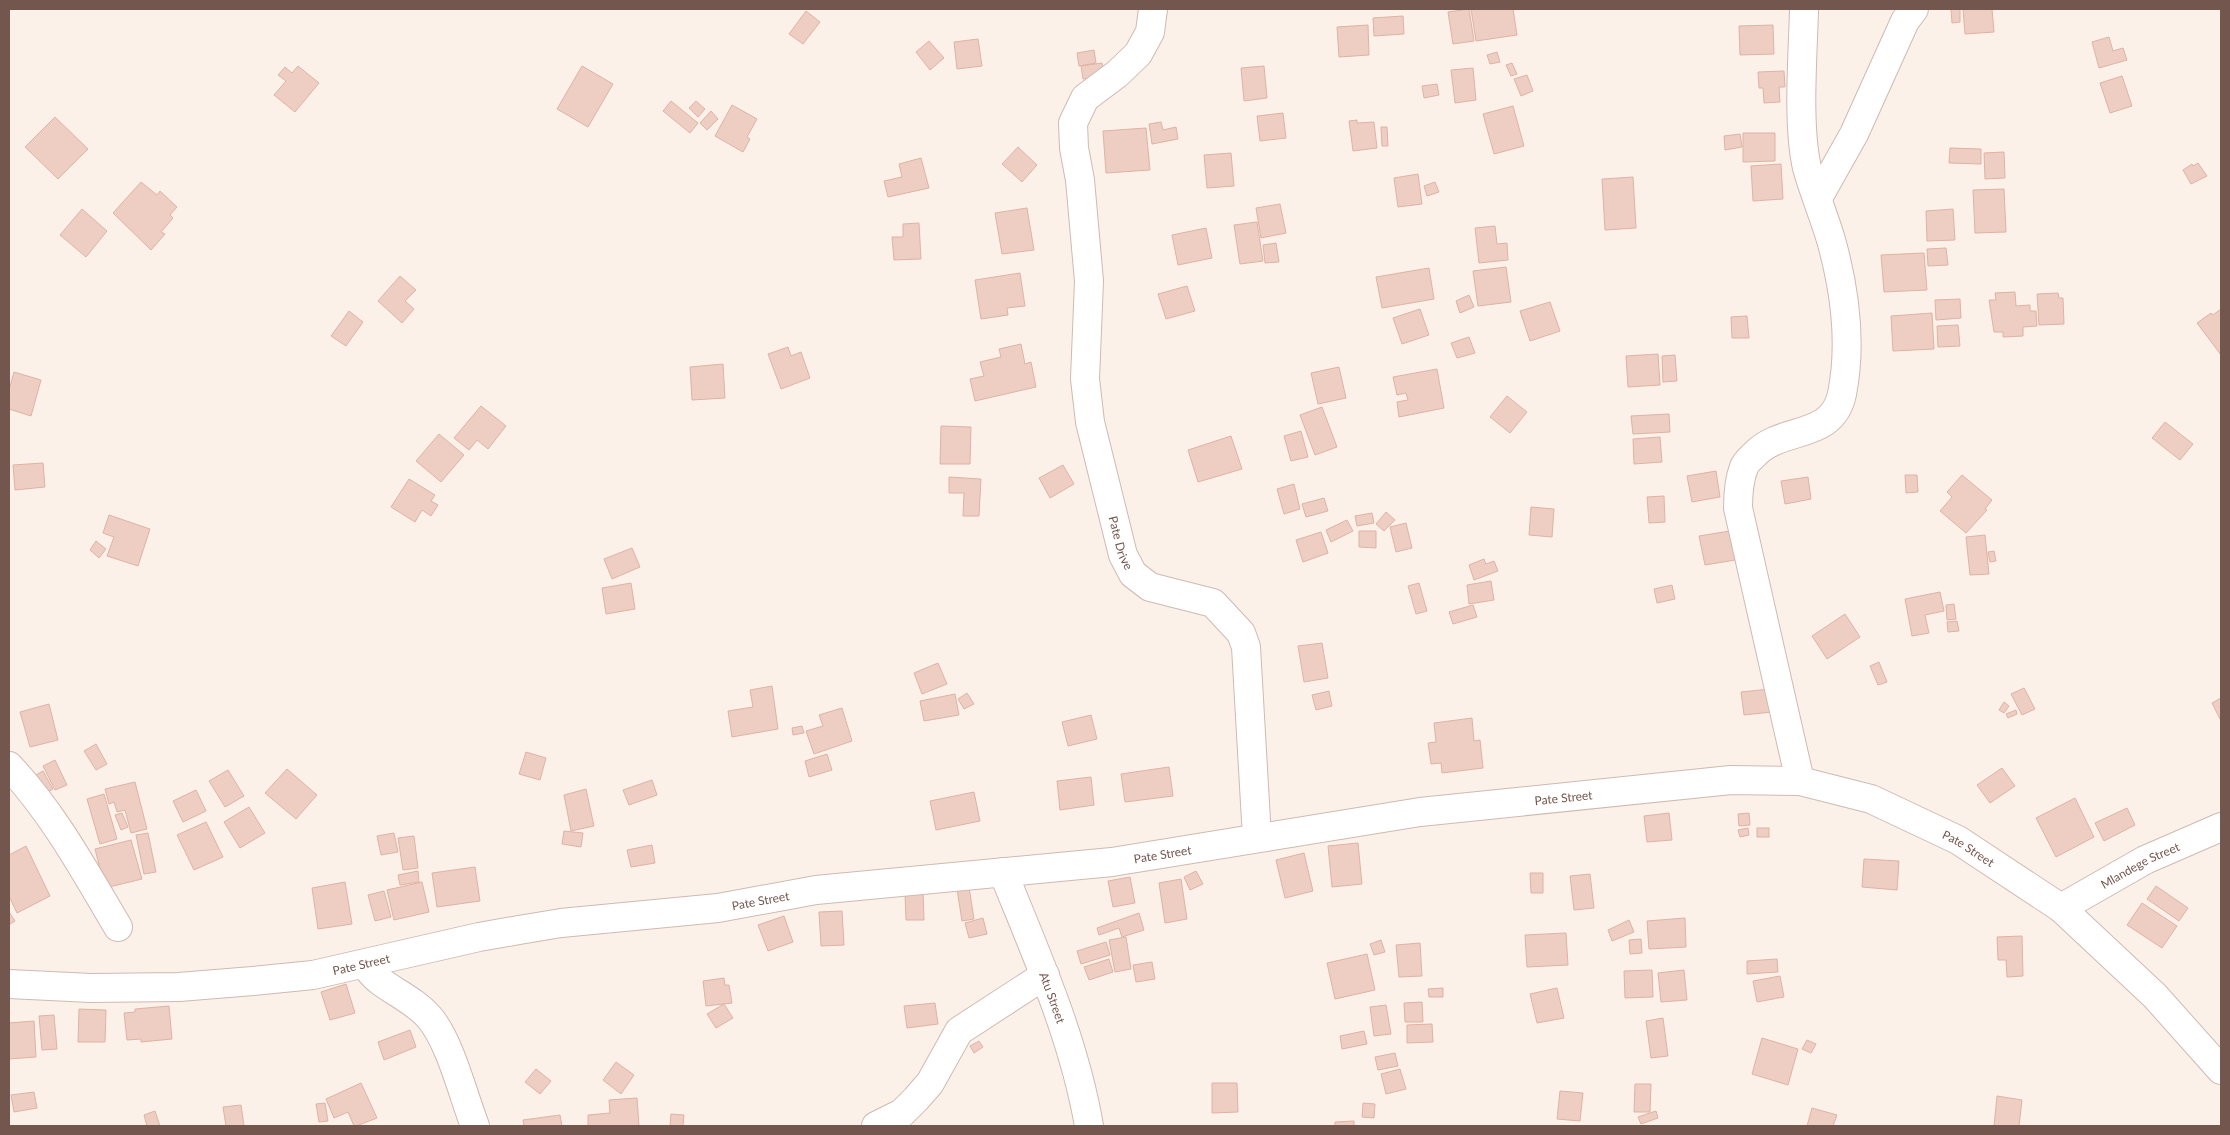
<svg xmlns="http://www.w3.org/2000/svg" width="2230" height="1135" viewBox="0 0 2230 1135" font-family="Lato,sans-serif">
  <rect width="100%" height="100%" fill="#fbf1e9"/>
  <g fill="#eecec2" stroke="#e0b2a4">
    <path d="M1469,9L1474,41L1453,44L1448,12Z"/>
    <path d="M1471,9H1513L1517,35L1476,41Z"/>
    <path d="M1951,9H1960V22L1952,23Z"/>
    <path d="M1963,9H1992L1994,32L1965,34Z"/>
    <path d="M806,11L820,22L803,44L789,34Z"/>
    <path d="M1403,16L1404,34L1374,36L1373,18Z"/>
    <path d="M1368,25L1369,55L1339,57L1337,27Z"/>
    <path d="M1773,25L1774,54L1740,55L1739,26Z"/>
    <path d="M2109,37L2113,51L2123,48L2127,60L2099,68L2092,42Z"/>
    <path d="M978,39L982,66L957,69L954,42Z"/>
    <path d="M929,41L944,58L930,70L916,52Z"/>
    <path d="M1094,50L1096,63L1079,66L1077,53Z"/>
    <path d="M1497,52L1500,62L1490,64L1487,55Z"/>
    <path d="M1102,63L1104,77L1083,79L1081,66Z"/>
    <path d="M1512,63L1517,74L1511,76L1506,65Z"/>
    <path d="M298,66L319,83L295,112L274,95L286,81L278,75L285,67L292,73Z"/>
    <path d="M582,66L613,84L588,127L557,109Z"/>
    <path d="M1264,66L1267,98L1244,101L1241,68Z"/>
    <path d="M1473,68L1476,100L1455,103L1451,70Z"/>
    <path d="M1784,71L1785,87H1779L1780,102L1764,103L1763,88H1759L1758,72Z"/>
    <path d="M1527,75L1533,91L1521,96L1514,79Z"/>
    <path d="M2122,76L2132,106L2110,113L2100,83Z"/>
    <path d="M1437,84L1439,95L1424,98L1422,86Z"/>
    <path d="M671,101L698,123L690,133L663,111Z"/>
    <path d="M696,101L705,109L698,117L689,108Z"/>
    <path d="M732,105L757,119L747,137L750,139L743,152L715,136Z"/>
    <path d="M1513,106L1524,146L1494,154L1483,114Z"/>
    <path d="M711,111L718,119L707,130L700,123Z"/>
    <path d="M1283,113L1286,138L1260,141L1257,116Z"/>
    <path d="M55,117L88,149L58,179L25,147Z"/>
    <path d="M1357,120V123L1374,122L1377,148L1353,151L1349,121Z"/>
    <path d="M1161,122L1163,130L1176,127L1178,139L1152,144L1149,124Z"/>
    <path d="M1381,127H1387L1388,146H1382Z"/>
    <path d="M1146,128L1150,170L1106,173L1103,131Z"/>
    <path d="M1743,133H1775V161L1743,162Z"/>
    <path d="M1740,134L1742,147L1725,150L1724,136Z"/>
    <path d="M1018,147L1037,165L1022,182L1002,164Z"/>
    <path d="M1950,148L1981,149V164L1949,163Z"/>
    <path d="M2004,152L2005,178L1985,179L1984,153Z"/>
    <path d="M1231,153L1234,186L1207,188L1204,155Z"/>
    <path d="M921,158L929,188L888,197L884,181L902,177L899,164Z"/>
    <path d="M2198,163L2207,176L2191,184L2183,170L2192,164L2193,166Z"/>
    <path d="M1781,164L1783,199L1753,201L1751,166Z"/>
    <path d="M1418,174L1422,204L1398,207L1394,178Z"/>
    <path d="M1633,177L1636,228L1605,230L1602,179Z"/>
    <path d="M141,182L157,195L160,191L177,207L170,215L173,218L161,232L165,234L151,250L113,213Z"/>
    <path d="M1435,182L1439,192L1427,196L1424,186Z"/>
    <path d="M2004,189L2006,232L1975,233L1973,190Z"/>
    <path d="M1280,204L1286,233L1261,238L1256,208Z"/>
    <path d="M1027,208L1034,250L1002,254L995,213Z"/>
    <path d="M82,209L107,231L86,257L60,235Z"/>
    <path d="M1953,209L1955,240L1927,241L1926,211Z"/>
    <path d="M1257,222L1263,261L1240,264L1234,225Z"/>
    <path d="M919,223L921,259L894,260L892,237H903V224Z"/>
    <path d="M1495,226L1497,244L1507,243L1508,260L1479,263L1475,228Z"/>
    <path d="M1206,228L1212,258L1178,265L1172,235Z"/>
    <path d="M1276,243L1279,262L1265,263L1263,245Z"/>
    <path d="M1946,248L1948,265L1928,266L1927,249Z"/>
    <path d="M1924,253L1927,290L1884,292L1881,255Z"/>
    <path d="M1506,267L1511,302L1478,306L1473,271Z"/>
    <path d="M1429,268L1434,299L1382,308L1376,277Z"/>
    <path d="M1020,273L1025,306L1007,308L1008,315L981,319L975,280Z"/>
    <path d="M400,276L416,290L405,301L414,309L402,323L378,301Z"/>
    <path d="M1187,286L1195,311L1166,319L1158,294Z"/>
    <path d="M2015,292L2016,306L2030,305V311H2036L2037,326L2023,327V336L2003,337V332H1994L1989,300H1996L1995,293Z"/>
    <path d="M2058,293L2059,298H2063L2064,324L2039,325L2037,294Z"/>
    <path d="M1469,295L1474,307L1460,313L1456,301Z"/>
    <path d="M1960,299L1961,318L1936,320L1935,300Z"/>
    <path d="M1550,302L1560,331L1530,341L1520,311Z"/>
    <path d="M1420,309L1429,335L1402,344L1393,318Z"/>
    <path d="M2221,309V355L2197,323L2211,313L2213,315Z"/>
    <path d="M349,311L363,322L346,346L331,336Z"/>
    <path d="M1932,313L1934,349L1893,351L1891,316Z"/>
    <path d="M1747,316L1749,338H1732L1731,317Z"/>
    <path d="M1958,325L1960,346L1938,347L1937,326Z"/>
    <path d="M1469,337L1475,353L1457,358L1451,343Z"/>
    <path d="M1021,344L1025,364L1031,362L1036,387L975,401L970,379L984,376L980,362L1001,357L999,349Z"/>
    <path d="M788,347L791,356L801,352L810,378L781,389L768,354Z"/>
    <path d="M1658,354L1660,385L1628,387L1626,356Z"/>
    <path d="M1675,355L1677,381L1663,382L1662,356Z"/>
    <path d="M723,364L725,398L692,400L690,367Z"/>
    <path d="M1339,367L1346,398L1318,404L1311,373Z"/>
    <path d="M1437,369L1444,408L1399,417L1397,402L1408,400L1406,393L1397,395L1393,377Z"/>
    <path d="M14,372L41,380L31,416L9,409V390Z"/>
    <path d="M1507,396L1527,412L1510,433L1490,417Z"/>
    <path d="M481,406L506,426L488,449L477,440L469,450L454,438Z"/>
    <path d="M1322,407L1337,447L1315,455L1300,415Z"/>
    <path d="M1669,414L1670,432L1633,434L1631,416Z"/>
    <path d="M2165,422L2193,444L2180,460L2152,438Z"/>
    <path d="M941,426L971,427L970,464H940Z"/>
    <path d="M1301,431L1308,457L1291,461L1284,436Z"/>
    <path d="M439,434L464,455L441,482L416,461Z"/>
    <path d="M1231,436L1242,469L1198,482L1188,450Z"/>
    <path d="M1660,437L1662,462L1634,464L1633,439Z"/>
    <path d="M43,463L45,487L15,490L13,465Z"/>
    <path d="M1063,465L1074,484L1050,498L1039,478Z"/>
    <path d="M1716,471L1720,497L1692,502L1687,476Z"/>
    <path d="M1905,475H1917L1918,492L1906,493Z"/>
    <path d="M1962,475L1992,500L1985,509L1987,510L1966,533L1940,511L1952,497L1947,492Z"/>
    <path d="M949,477L981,479L979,516H963L964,493H949Z"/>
    <path d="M1808,477L1811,499L1785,504L1781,481Z"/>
    <path d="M409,479L435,495L431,501L438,505L431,516L422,510L415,522L391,507Z"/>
    <path d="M1294,484L1300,509L1284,514L1277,489Z"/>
    <path d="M1664,496L1665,522L1649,523L1647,497Z"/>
    <path d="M1324,498L1328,511L1306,517L1302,504Z"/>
    <path d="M1531,507L1554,509L1552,537L1529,535Z"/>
    <path d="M1386,512L1395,520L1384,531L1376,524Z"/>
    <path d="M1372,513L1374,523L1357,526L1355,516Z"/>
    <path d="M109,515L150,529L138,566L107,556L114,537L103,533Z"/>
    <path d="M1347,520L1353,531L1331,542L1326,530Z"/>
    <path d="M1406,523L1412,548L1396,552L1390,527Z"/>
    <path d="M1736,530L1741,559L1705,565L1699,536Z"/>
    <path d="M1359,531H1376V548L1359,547Z"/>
    <path d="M1321,532L1328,553L1303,562L1296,540Z"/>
    <path d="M1985,535L1989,574L1970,575L1966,537Z"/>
    <path d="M96,541L106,549L99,558L90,550Z"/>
    <path d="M632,548L640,567L612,579L604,559Z"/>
    <path d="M1994,551L1996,561L1990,562L1988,552Z"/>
    <path d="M1484,559L1486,564L1494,561L1498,571L1474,580L1469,565Z"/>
    <path d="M1491,581L1494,600L1469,604L1467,585Z"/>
    <path d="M631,583L635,609L606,614L602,588Z"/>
    <path d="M1419,583L1427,611L1416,614L1408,586Z"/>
    <path d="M1672,585L1675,599L1657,603L1654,589Z"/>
    <path d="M1940,592L1944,611L1925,615L1929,633L1912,636L1905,599Z"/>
    <path d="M1954,604L1956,619L1947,620L1946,605Z"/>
    <path d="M1473,605L1477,617L1453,624L1449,612Z"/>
    <path d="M1845,614L1860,637L1827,659L1812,636Z"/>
    <path d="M1957,621L1959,631L1948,632L1947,622Z"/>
    <path d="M1322,643L1328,678L1304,682L1298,646Z"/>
    <path d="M1879,662L1887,682L1878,685L1870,666Z"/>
    <path d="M938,663L947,684L922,694L914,673Z"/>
    <path d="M772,686L778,729L732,737L728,711L753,707L750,690Z"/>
    <path d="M2024,688L2035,709L2022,715L2011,694Z"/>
    <path d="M1770,689L1772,712L1744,715L1741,692Z"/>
    <path d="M1329,691L1332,706L1316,710L1312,695Z"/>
    <path d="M967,693L974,704L964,709L958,699Z"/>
    <path d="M955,694L959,715L924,721L920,701Z"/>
    <path d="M2221,698V721L2212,703Z"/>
    <path d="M2004,702L2009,706L2004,713L1999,710Z"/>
    <path d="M49,704L58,740L30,747L20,712Z"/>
    <path d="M842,708L852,741L814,754L806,731L823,726L819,715Z"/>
    <path d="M2016,710L2017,714L2008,718L2006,714Z"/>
    <path d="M1091,715L1097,739L1068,746L1062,722Z"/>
    <path d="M1472,718L1474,741L1480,740L1483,768L1442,773L1441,763L1431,764L1428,743L1436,742L1434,723Z"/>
    <path d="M802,726L804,733L793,735L792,728Z"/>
    <path d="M96,744L107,764L96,770L84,751Z"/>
    <path d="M526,752L546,758L540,780L519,774Z"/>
    <path d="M827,754L832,770L809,777L805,761Z"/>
    <path d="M55,760L67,785L55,790L43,766Z"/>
    <path d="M1169,767L1173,796L1125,802L1121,774Z"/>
    <path d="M2002,768L2015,786L1990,803L1977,785Z"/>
    <path d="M287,769L317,795L296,819L265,793Z"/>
    <path d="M228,770L244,796L225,807L209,781Z"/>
    <path d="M43,771L53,789L46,793L36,775Z"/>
    <path d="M1091,777L1094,805L1060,810L1057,781Z"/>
    <path d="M652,780L657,795L629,805L623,790Z"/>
    <path d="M135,782L147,829L131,833L125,810L117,812L114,802L109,804L105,789Z"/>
    <path d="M586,789L594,826L571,831L564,795Z"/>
    <path d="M196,790L206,811L183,822L173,801Z"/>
    <path d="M974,792L980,821L936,830L930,801Z"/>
    <path d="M104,794L117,839L100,844L87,799Z"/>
    <path d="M2075,798L2094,837L2056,857L2036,818Z"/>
    <path d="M249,807L265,833L240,848L224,822Z"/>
    <path d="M2127,808L2135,825L2104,841L2095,823Z"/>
    <path d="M122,813L128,827L121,830L115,815Z"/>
    <path d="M1669,813L1672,840L1647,842L1644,816Z"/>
    <path d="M1749,813L1750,825L1739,826L1738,814Z"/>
    <path d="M206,822L223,857L194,870L177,835Z"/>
    <path d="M1748,828L1749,835L1740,837L1738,830Z"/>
    <rect x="1757" y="828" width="12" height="9"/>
    <path d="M564,831L583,833L581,847L562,844Z"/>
    <path d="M148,833L156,872L144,874L136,835Z"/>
    <path d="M394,833L398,852L381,855L377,836Z"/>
    <path d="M414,836L418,868L403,870L398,838Z"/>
    <path d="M131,840L142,879L105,888L95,849Z"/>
    <path d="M1358,843L1362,884L1332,887L1328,846Z"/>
    <path d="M652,845L655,863L631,867L627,850Z"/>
    <path d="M26,846L50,896L17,913L9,896V855Z"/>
    <path d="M1304,853L1313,891L1285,898L1276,860Z"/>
    <path d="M1864,859L1899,861L1897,890L1862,887Z"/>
    <path d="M475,867L480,901L437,907L432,873Z"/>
    <path d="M418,871L419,882L400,885L398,875Z"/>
    <path d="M1196,871L1203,884L1190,890L1184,877Z"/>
    <path d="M1530,873H1543V893H1531Z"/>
    <path d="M1590,874L1594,908L1574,910L1570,876Z"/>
    <path d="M1130,877L1135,903L1113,907L1108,881Z"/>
    <path d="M1181,879L1187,919L1165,923L1159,883Z"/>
    <path d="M345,882L352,924L318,929L312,888Z"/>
    <path d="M422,882L429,912L394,920L387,890Z"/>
    <path d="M2156,886L2188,908L2179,921L2147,899Z"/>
    <path d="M969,887L974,919L962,921L957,889Z"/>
    <path d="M384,891L391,917L375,921L368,895Z"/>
    <path d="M923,893L924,920H906L905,894Z"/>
    <path d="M2142,903L2177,926L2162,948L2127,925Z"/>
    <path d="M842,911L844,945L821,946L819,912Z"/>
    <path d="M9,912L15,921L9,925Z"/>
    <path d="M1139,913L1144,930L1122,937L1119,928L1099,935L1097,928Z"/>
    <path d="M784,916L793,942L768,951L758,925Z"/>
    <path d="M983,918L987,934L969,938L965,923Z"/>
    <path d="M1685,918L1686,947L1649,949L1647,921Z"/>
    <path d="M1629,920L1634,932L1612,941L1608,930Z"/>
    <path d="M1566,933L1568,965L1527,967L1525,935Z"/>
    <path d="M2022,936L2023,976L2007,977L2006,960H1998L1997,937Z"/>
    <path d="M1126,937L1131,969L1115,972L1109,940Z"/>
    <path d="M1641,939L1642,953L1630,954L1629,940Z"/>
    <path d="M1381,940L1385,952L1374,955L1370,944Z"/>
    <path d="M1106,942L1110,955L1081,964L1077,951Z"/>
    <path d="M1420,943L1422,976L1399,977L1396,945Z"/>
    <path d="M1367,954L1375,990L1335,999L1327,963Z"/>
    <path d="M1109,959L1113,972L1089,980L1084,967Z"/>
    <path d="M1777,959L1778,972L1747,974V961Z"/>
    <path d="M1152,962L1155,979L1136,982L1133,965Z"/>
    <path d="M1652,970L1653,997L1625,998L1624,971Z"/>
    <path d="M1684,970L1687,1000L1661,1002L1658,973Z"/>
    <path d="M1780,976L1784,997L1757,1002L1753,981Z"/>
    <path d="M724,978L725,985H729L732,1003L706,1006L703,981Z"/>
    <path d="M346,984L355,1013L330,1020L321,992Z"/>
    <path d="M1443,988V997H1429L1428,989Z"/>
    <path d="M1557,988L1564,1018L1537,1023L1530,994Z"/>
    <path d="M1422,1002L1423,1022H1405L1404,1003Z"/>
    <path d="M935,1003L938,1024L907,1028L904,1006Z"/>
    <path d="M724,1004L733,1018L716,1028L707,1014Z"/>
    <path d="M1386,1005L1391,1034L1374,1036L1370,1007Z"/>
    <path d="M169,1006L172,1039L141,1042V1039L127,1040L124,1013L135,1012V1009Z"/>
    <path d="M79,1009L106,1010L105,1042H78Z"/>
    <path d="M54,1015L57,1049L42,1050L39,1016Z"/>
    <path d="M1663,1018L1668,1056L1651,1058L1646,1021Z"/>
    <path d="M34,1021L36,1057L9,1059V1023Z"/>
    <path d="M1432,1024L1433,1042L1407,1043V1025Z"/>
    <path d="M410,1030L416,1047L384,1060L378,1042Z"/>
    <path d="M1364,1031L1367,1044L1342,1049L1340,1036Z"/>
    <path d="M1762,1038L1798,1049L1788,1085L1752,1074Z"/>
    <path d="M1807,1040L1816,1044L1811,1053L1802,1049Z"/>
    <path d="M979,1041L983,1047L974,1053L970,1046Z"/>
    <path d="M1395,1053L1398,1066L1378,1070L1375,1057Z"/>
    <path d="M616,1062L634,1075L621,1094L603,1080Z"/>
    <path d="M536,1069L551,1081L540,1094L525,1082Z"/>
    <path d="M1400,1069L1406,1089L1386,1094L1381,1074Z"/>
    <path d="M361,1083L377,1118L356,1126H354L348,1112L334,1118L326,1099Z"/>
    <path d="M1212,1083H1237L1238,1112L1212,1113Z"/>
    <path d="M1635,1084H1651L1650,1112H1634Z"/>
    <path d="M1560,1091L1583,1093L1580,1121L1557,1119Z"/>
    <path d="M34,1092L37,1108L14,1112L11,1095Z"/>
    <path d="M1997,1096L2022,1100L2019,1126H1994Z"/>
    <path d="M637,1098L639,1126H588V1115L610,1113L609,1100Z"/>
    <path d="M325,1103L328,1121L319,1122L316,1104Z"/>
    <path d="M1363,1103L1375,1104L1374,1118L1362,1117Z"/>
    <path d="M241,1105L244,1126H226L223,1107Z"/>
    <path d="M1812,1108L1837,1115L1833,1126H1807Z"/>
    <path d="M155,1111L160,1126H147L144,1115Z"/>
    <path d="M1656,1111L1658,1118L1641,1124L1638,1117Z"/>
    <path d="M671,1114L684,1115L683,1126H670Z"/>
    <path d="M560,1115L562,1126H524L523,1120Z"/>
    <path d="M1354,1121V1126H1335V1122Z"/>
  </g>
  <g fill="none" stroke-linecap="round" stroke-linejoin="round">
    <g stroke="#cebab2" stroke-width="30">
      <g id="minor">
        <path id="s1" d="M1153,9L1150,32L1138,54L1117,74L1085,98L1073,123L1074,148L1080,180L1089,281L1085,379L1090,422L1123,555L1133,574L1150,587L1213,603L1241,633L1246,647L1257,838"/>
        <path d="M1818,198L1854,134L1905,21L1914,9"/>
        <path d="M9,766C54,814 84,870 118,927"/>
        <path d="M1800,781L1738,508C1738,493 1739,480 1744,467C1746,462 1750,459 1754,455C1782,425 1832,441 1842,394C1852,343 1845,290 1831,240C1824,216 1814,193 1807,168C1797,124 1803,55 1804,9"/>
        <path id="s2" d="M1003,872C1036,954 1074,1038 1089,1126"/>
        <path id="s3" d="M2061,908L2145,860L2221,827"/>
        <path d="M364,964C369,970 374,977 380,981C396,993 416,1002 429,1017C450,1041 463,1095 475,1126"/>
        <path id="s4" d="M9,984L91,988L179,987L253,981L313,975L479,937L519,930L561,923L718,908L816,890L1112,862L1420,812L1731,780L1800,781L1871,799L1958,840L2061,908L2155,996L2221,1070"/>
        <path d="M876,1126L902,1113L916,1099L930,1083L959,1031L1045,975"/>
      </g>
    </g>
    <use href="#minor" stroke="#fff" stroke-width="28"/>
  </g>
  <g text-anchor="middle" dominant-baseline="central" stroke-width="4" stroke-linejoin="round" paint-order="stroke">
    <g font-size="12" fill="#73564e" stroke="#fef6ef">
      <text stroke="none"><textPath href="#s1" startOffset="570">Pate Drive</textPath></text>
      <text stroke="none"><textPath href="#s4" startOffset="1569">Pate Street</textPath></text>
      <text stroke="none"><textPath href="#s4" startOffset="1989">Pate Street</textPath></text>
      <text stroke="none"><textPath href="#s4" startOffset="1164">Pate Street</textPath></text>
      <text stroke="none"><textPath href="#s3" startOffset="90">Mlandege Street</textPath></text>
      <text stroke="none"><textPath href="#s4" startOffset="759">Pate Street</textPath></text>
      <text stroke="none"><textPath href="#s4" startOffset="354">Pate Street</textPath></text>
      <text stroke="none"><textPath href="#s2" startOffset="135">Atu Street</textPath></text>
    </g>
  </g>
  <rect width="2230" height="1135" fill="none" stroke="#73564e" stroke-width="20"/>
</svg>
